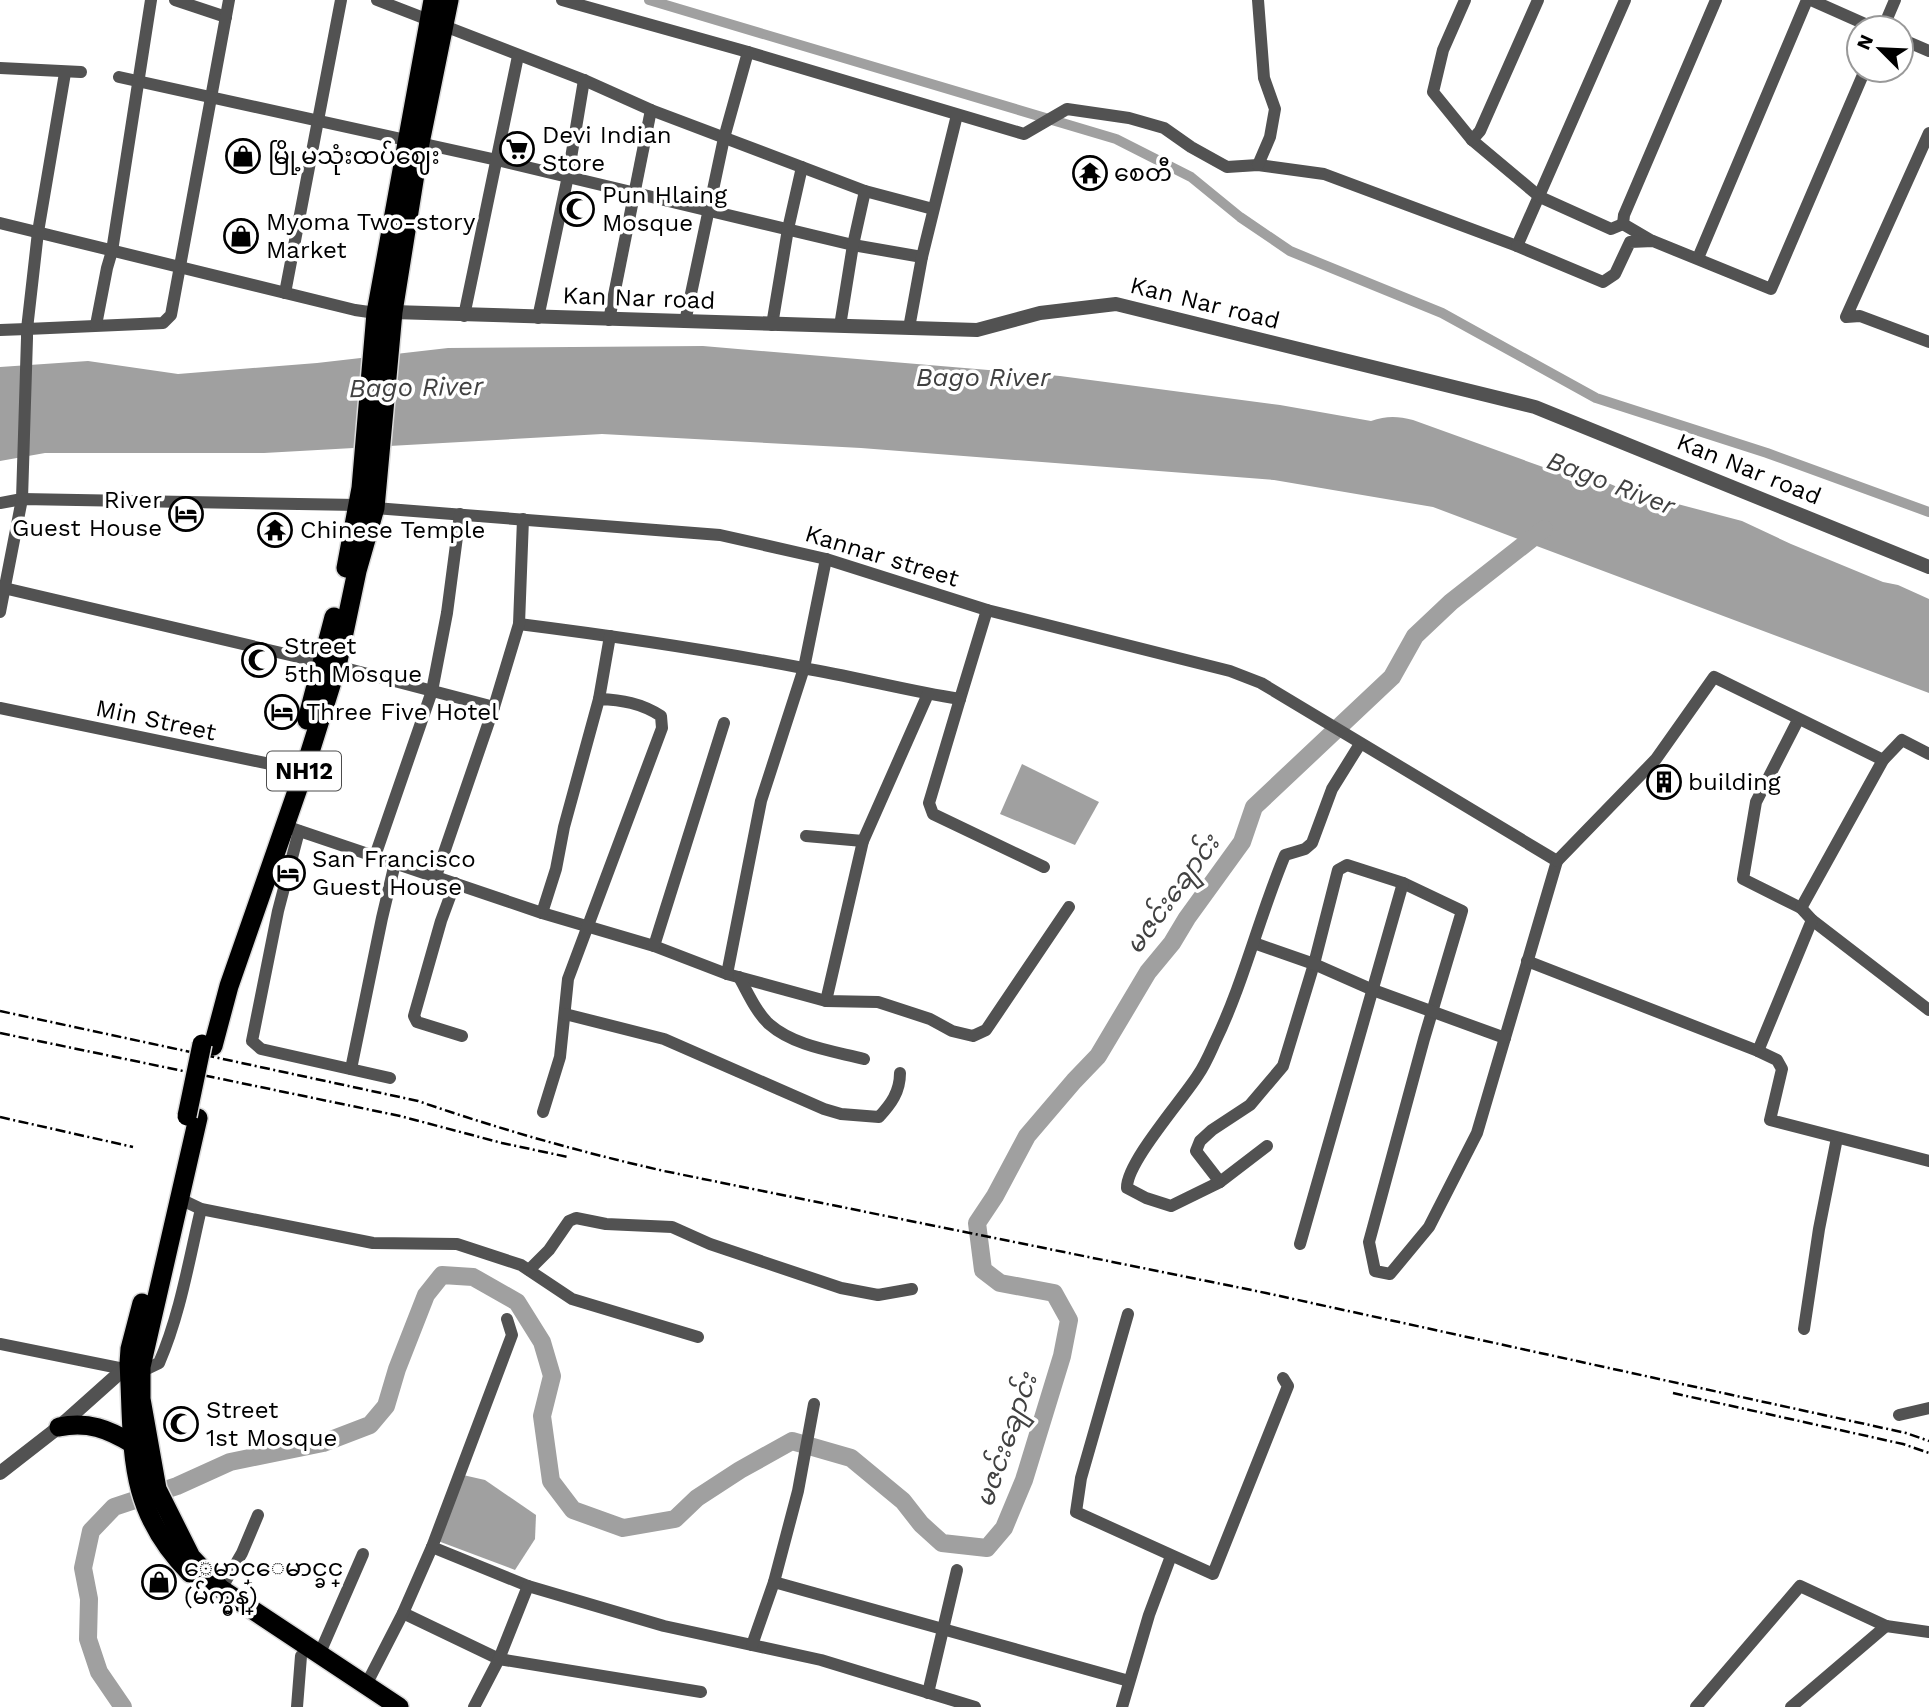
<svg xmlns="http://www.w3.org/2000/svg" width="1929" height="1707" viewBox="0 0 1929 1707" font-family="'Work Sans','Noto Sans Myanmar',sans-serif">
  <rect width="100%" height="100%" fill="#fff"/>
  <g fill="#a0a0a0">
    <path d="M703,346L1060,376L1280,405L1371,421C1386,416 1397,416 1413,420L1543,467L1589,475L1641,497L1670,502L1742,521L1791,544L1883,582L1898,585L1929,599V693L1433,507L1274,480L861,448L602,434L264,453H45L0,461V367L88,361L178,374L317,363L448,348Z"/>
    <path d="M1022,764L1099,802L1075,845L1000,814Z"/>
    <path d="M463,1475L485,1480L536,1515L535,1539L515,1570L438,1541Z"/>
  </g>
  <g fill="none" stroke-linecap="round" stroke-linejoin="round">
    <path stroke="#a0a0a0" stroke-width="10" d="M649,0L1116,139L1191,177L1240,217L1290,251L1442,313L1596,398L1767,453L1929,512"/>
    <path stroke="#a0a0a0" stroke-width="18" d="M123,1707L99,1672L88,1639L89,1599L83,1568L91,1531L114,1507L177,1486L230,1462L323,1443L370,1425L386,1406L397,1369L426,1295L442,1275L473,1277L517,1302L542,1342L552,1376L542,1416L551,1481L573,1510L623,1528L675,1519L697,1498L740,1470L792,1441L851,1458L903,1501L921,1524L942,1543L987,1548L1004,1528L1024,1480L1062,1356L1069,1320L1054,1293L1000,1283L983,1270L977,1223L995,1196L1027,1136L1074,1081L1098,1056L1148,972L1172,943L1187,918L1242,842L1254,807L1392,677L1415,636L1451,602L1544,529"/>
    <g stroke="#dbdbdb" stroke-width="22">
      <g id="trunk">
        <path d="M346,568L361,488L376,313L433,0"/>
        <path d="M307,720L334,617"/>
        <path d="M213,1046L229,986L304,771L337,666L357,571L375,508L393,312L420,143L449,0"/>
        <path d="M198,1118L141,1367V1399L157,1489L191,1557L221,1589L399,1707"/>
        <path d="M142,1303L130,1349L129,1363C134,1448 125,1507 190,1573"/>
        <path d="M59,1427C88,1421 108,1429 133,1444"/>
      </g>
    </g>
    <g stroke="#525252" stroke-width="12">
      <path d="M175,0L226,17"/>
      <path d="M377,0L584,80L651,110L865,191L933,209"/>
      <path d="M562,0L748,52L1024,134L1067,109L1129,118L1164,128L1191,147L1227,167L1258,165L1324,174L1517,246L1625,0"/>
      <path d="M1258,0L1264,78L1275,109L1270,137L1258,165"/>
      <path d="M1465,0L1443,50L1433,92L1472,140L1540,197L1611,229L1623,224"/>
      <path d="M1811,0L1874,28"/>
      <path d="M1883,28L1895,0"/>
      <path d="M1901,39L1929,51"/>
      <path d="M0,68L81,72"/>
      <path d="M65,73L38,232L27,329L163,323L171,315L229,0"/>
      <path d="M119,77L497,160L853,245L922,257"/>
      <path d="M1929,133L1846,317L1860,316L1929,342"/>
      <path d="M1472,140L1480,131L1538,0"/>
      <path d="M0,223L355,310L376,313"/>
      <path d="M1652,241L1623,224L1624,215L1716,0"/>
      <path d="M1517,246L1603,282L1615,274L1630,242L1653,241L1771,289L1865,70"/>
      <path d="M1698,258L1807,0"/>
      <path d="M285,293L341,0"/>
      <path d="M464,316L518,56"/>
      <path d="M538,318L568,176L584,80"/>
      <path d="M609,320L651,110"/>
      <path d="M685,322L724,138L748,52"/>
      <path d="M96,325L107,268L112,251L151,0"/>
      <path d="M772,325L788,229L802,167"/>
      <path d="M840,326L853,245L865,191"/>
      <path d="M909,328L922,257L957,115"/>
      <path d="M0,330L27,329V338L22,499L0,503"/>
      <path d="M375,508L720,535L826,559L987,610L1230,671L1261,683L1557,861L1477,1133L1429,1227L1390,1274L1375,1271L1369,1242L1424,1039L1462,911L1403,883L1347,865L1338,870L1314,964L1283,1066L1250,1105L1212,1130L1200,1141L1196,1151L1220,1182"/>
      <path d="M0,587L337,666L494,707"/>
      <path d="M0,612L22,499L358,505"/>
      <path d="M519,624C614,636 709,650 803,668C856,677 907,691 960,699L987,610"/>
      <path d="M599,699L610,636"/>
      <path d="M960,699L929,803L933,814L1044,867"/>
      <path d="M0,708L304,771"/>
      <path d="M1798,720L1756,802L1743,879L1801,908L1812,920L1929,1010"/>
      <path d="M285,826L542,913L654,946L727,974L826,1001L878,1002L930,1019L952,1031L973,1036L986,1030L1069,907"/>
      <path d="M299,831L278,911L252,1041L261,1049L390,1078"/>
      <path d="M806,836L863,841"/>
      <path d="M375,856L432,691L447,613L460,514"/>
      <path d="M1557,861L1656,759L1714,677L1883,760"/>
      <path d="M436,876L494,707L519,624L523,519"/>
      <path d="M455,883L441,921L414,1016L417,1022L462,1036"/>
      <path d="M1801,908L1883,760L1902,740L1929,754"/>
      <path d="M542,913L556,869L564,827L599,699C622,700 641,703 661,716L662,728L568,979L560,1057L543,1112"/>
      <path d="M1254,943L1314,964L1373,990L1505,1038"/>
      <path d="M654,946L724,723"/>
      <path d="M1527,961L1758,1051L1812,920"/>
      <path d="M727,974L761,801L804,668L826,559"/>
      <path d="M739,977C748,993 756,1012 769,1024C794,1046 833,1051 864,1059"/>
      <path d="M826,1001L863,841L928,694"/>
      <path d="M565,1014L664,1039L824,1109L841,1114L879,1117C891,1104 900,1092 900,1073"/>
      <path d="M1758,1051L1777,1060L1782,1069L1770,1120L1929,1161"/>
      <path d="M351,1069L382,918L395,863"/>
      <path d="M1267,1146L1220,1182L1171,1206L1146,1198L1127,1188C1126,1163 1183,1099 1198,1075C1205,1065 1210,1053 1215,1042C1244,982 1259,917 1285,855L1305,849L1312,843L1332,789L1360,744"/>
      <path d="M180,1199L201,1209L373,1243L457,1244L521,1265L572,1299L698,1337"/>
      <path d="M1300,1244L1403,883"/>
      <path d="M529,1270L549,1250L569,1221L576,1218L606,1224L672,1227L710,1244L841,1288L878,1295L912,1289"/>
      <path d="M1128,1314L1081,1478L1076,1512L1213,1574L1288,1386L1283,1378"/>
      <path d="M1804,1329L1819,1229L1837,1138"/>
      <path d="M0,1344L124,1369"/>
      <path d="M136,1374L159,1363C180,1315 189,1260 201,1209"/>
      <path d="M1899,1415L1929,1408"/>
      <path d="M432,1547L528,1586L664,1626L821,1660L975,1707"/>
      <path d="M774,1582L1129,1681"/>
      <path d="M221,1589L242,1553L258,1515"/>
      <path d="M403,1613L499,1659L701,1692"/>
      <path d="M752,1645L774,1582L798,1491L814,1404"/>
      <path d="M319,1655L363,1554"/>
      <path d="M366,1685L403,1613L432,1547L512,1335L507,1319"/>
      <path d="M928,1693L957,1570"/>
      <path d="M297,1707L301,1656"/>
      <path d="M474,1707L499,1659L528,1586"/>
      <path d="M1122,1707L1149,1615L1171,1556"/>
      <path d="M1696,1707L1800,1586L1886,1626L1929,1632"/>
      <path d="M1791,1707L1886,1626"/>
    </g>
    <g stroke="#525252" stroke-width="14">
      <path d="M393,312L977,330L1040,313L1116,304L1535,407L1929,567"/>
      <path d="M0,1473L59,1427L134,1360"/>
    </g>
    <use href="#trunk" stroke="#000" stroke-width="19"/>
    <g stroke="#000" stroke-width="2.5" stroke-dasharray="10 3.5 2 3.5" stroke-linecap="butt">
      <path d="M0,1011L418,1101C499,1129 580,1152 664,1171L1266,1293L1906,1433L1929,1441"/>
      <path d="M0,1033L400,1116L502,1143L568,1157"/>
      <path d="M0,1117L133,1147"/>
      <path d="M1673,1393L1903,1444L1929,1453"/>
    </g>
    <g stroke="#dbdbdb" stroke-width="22" stroke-linecap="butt">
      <path id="trunk-bridge" d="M187,1116L202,1044"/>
    </g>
    <use href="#trunk-bridge" stroke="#000" stroke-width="19"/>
  </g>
  <defs>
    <g id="supermarket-ring" transform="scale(1.75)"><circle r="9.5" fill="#fff" stroke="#000" stroke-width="1.5"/><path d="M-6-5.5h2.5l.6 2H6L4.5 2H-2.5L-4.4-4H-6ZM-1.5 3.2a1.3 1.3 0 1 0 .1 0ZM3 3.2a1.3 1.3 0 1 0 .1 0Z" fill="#000"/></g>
    <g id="shop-ring" transform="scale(1.75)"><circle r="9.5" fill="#fff" stroke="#000" stroke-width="1.5"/><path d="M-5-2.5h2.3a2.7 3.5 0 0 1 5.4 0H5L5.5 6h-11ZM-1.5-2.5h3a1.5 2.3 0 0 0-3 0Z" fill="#000"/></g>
    <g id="temple-ring" transform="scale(1.75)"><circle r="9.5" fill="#fff" stroke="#000" stroke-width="1.5"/><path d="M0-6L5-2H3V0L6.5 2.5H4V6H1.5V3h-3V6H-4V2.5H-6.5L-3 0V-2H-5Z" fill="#000"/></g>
    <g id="mosque-ring" transform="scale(1.75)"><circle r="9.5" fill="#fff" stroke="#000" stroke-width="1.5"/><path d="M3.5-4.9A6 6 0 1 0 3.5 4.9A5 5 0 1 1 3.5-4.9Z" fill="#000"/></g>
    <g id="hotel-ring" transform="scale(1.75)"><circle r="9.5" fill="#fff" stroke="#000" stroke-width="1.5"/><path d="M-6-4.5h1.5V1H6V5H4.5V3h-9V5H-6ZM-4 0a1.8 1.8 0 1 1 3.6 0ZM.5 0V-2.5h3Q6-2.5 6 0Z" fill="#000"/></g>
    <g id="building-ring" transform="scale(1.75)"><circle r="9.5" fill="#fff" stroke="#000" stroke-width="1.5"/><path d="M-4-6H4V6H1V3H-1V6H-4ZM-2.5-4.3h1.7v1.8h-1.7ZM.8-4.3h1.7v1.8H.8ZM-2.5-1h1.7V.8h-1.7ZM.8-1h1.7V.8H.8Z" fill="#000"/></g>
  </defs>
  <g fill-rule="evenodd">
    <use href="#supermarket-ring" x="517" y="149"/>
    <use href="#shop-ring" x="243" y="156"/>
    <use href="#temple-ring" x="1090" y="173"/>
    <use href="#mosque-ring" x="577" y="209"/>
    <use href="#shop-ring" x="241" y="236"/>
    <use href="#hotel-ring" x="186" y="514"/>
    <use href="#temple-ring" x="275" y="530"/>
    <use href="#mosque-ring" x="259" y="660"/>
    <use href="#hotel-ring" x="282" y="712"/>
    <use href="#building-ring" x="1664" y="782"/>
    <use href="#hotel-ring" x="288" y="873"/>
    <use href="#mosque-ring" x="181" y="1424"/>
    <use href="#shop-ring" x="159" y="1582"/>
  </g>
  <g text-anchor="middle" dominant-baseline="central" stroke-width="7" stroke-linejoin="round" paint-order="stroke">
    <rect fill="#fff" stroke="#4c4c4c" stroke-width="2" x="267" y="751.5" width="74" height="39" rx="5"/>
    <g font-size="23" font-weight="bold" fill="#000">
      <text x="304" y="771">NH12</text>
    </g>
    <g font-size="24" fill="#000" stroke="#fff" text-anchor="start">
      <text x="542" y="135">Devi Indian<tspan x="542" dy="28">Store</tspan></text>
      <text x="268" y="156">မြို့မသုံးထပ်ဈေး</text>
      <text x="1114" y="173">စေတီ</text>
      <text x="602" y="195">Pun Hlaing<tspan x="602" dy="28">Mosque</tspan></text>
      <text x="266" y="222">Myoma Two-story<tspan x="266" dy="28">Market</tspan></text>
      <text x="162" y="500" text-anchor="end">River<tspan x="162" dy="28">Guest House</tspan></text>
      <text x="300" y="530">Chinese Temple</text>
      <text x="284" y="646">Street<tspan x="284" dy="28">5th Mosque</tspan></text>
      <text x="306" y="712">Three Five Hotel</text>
      <text x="1688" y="782">building</text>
      <text x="312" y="859">San Francisco<tspan x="312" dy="28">Guest House</tspan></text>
      <text x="206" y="1410">Street<tspan x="206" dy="28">1st Mosque</tspan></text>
      <text x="184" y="1568">ေမာင္ေမာင္ခင္<tspan x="184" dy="28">(မ်က္မွန္)</tspan></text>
    </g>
    <g font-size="24" fill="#000" stroke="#fff">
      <text transform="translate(639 298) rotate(2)">Kan Nar road</text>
      <text transform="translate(1205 303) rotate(14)">Kan Nar road</text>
      <text transform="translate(1749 469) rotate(22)">Kan Nar road</text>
      <text transform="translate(882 556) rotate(17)">Kannar street</text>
      <text transform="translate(156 720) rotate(12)">Min Street</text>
    </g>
    <g font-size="26" font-style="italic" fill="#414141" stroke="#fff">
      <text x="983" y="377">Bago River</text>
      <text transform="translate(416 387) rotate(-1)">Bago River</text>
      <text transform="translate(1611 483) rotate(21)">Bago River</text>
      <text transform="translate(1172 894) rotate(-54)">မဇင်းချောင်း</text>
      <text transform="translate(1006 1440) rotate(-71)">မဇင်းချောင်း</text>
    </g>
  </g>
  <g transform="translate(1880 49) rotate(294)"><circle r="33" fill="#ffffff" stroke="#999999" stroke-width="2"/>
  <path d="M0-5L12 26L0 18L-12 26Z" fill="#000000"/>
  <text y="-10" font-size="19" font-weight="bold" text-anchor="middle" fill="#000000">N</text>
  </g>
</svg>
